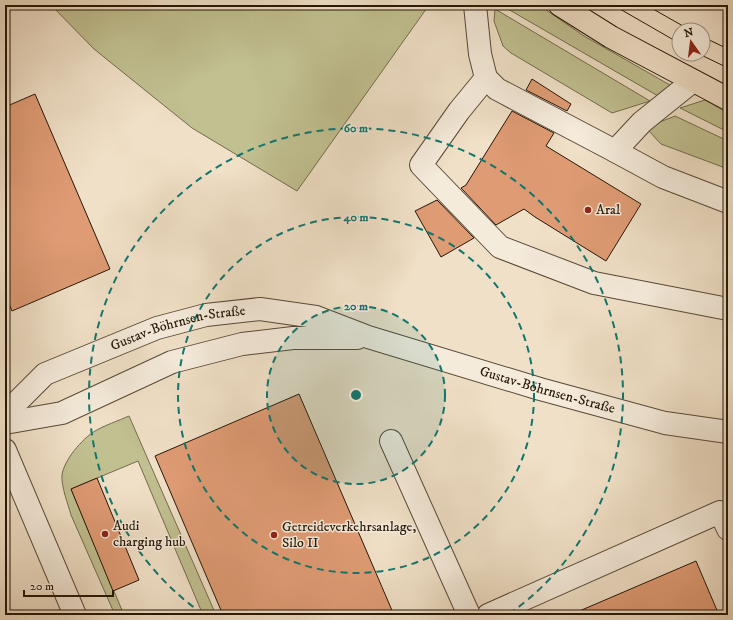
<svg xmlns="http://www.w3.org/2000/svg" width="733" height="620" viewBox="0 0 733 620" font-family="'IM FELL DW Pica',serif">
  <rect width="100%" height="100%" fill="#f0e0c7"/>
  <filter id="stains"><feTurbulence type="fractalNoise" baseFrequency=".005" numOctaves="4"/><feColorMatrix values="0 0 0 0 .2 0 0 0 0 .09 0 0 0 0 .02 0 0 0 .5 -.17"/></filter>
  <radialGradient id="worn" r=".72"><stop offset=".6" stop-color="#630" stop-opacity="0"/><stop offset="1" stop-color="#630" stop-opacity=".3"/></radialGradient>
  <g fill="#c1c091" stroke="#736c4c">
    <path d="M51,5H429L297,191L192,128L94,49Z"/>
    <path d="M501,5H539L584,36L677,89L658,96Z"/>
    <path d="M495,9L650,101L612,113L511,53L503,46L494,21Z"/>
    <path d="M705,100L728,113V132L680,108Z"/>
    <path d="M675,116L728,141V169L661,144L648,130L660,122Z"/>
    <path d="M129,416L216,615H203L138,461L71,489L124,615H115L71,515C68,504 61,486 62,475C64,460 82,439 95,431C105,425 118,421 129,416Z"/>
  </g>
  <g fill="#df9b74" stroke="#251708">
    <path d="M532,79L571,104L567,111L526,90Z"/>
    <path d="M35,94L110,269L12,311L5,294V107Z"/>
    <path d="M512,111L554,133L546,146L641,204L606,261L535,217L524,209L496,225L461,188L466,185Z"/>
    <path d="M437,200L474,238L441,257L415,211Z"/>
    <path d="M299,394L394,615H223L155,456Z"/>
    <path d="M97,478L139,580L113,591L71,489Z"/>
    <path d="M696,561L719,615H570Z"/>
  </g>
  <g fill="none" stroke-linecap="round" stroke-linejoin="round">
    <g stroke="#584938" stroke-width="24">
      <g id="minor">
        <path d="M475,5L480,54L486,78L497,89L615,151L642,122L693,81"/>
        <path d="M486,78L459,111L421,165L500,247L594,283L728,309"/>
        <path d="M615,151L663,177L728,202"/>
        <path id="s1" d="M5,414L45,374L157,328L206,315L260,309L316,317L368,337L540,389L665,423L728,432"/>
        <path d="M5,423L62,413L172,362L242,344L293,338H357"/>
        <path d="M391,441L469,615"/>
        <path d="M5,450L75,615"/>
        <path d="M488,615L720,512L728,529"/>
      </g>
    </g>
    <g stroke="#251708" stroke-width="24">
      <path id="major" d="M560,5L611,37L728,99"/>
    </g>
    <use href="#minor" stroke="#f5ebdb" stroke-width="22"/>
    <use href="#major" stroke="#f0e0c7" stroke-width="22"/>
    <g stroke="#251708" stroke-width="1">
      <path d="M613,5L679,43"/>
      <path d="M646,5L690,30"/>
      <path d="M703,37L728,49"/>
      <path d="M699,54L728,68"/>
    </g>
  </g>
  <circle cx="356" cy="395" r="89" fill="#0f766e" fill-opacity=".12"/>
  <g fill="none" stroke="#0f766e" stroke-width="2" stroke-dasharray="7 5">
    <circle cx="356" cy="395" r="89"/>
    <circle cx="356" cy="395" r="178"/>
    <path d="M203 614A267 267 0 1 1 509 614"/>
  </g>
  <g fill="#8f2418" stroke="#f5ebdb" stroke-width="1.5">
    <circle cx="588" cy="210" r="4"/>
    <circle cx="105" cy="534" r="4"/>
    <circle cx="274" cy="535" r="4"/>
  </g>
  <g text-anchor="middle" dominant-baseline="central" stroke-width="3" stroke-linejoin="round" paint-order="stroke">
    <g font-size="14" fill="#251708" stroke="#f5ebdb" text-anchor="start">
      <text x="596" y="210">Aral</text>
      <text x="113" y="526">Audi<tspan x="113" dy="16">charging hub</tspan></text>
      <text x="282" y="527">Getreideverkehrsanlage,<tspan x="282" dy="16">Silo II</tspan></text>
    </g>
    <g font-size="14" fill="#251708" stroke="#f5ebdb">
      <text stroke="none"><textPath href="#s1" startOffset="198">Gustav-Böhrnsen-Straße</textPath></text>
      <text stroke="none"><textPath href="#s1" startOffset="582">Gustav-Böhrnsen-Straße</textPath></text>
    </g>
  </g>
  <circle cx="356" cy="395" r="6" fill="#0f766e" stroke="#f5ebdb" stroke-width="2"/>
  <g font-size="12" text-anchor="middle" font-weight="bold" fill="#0f766e" stroke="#f5ebdb" stroke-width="3" stroke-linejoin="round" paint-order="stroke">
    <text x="356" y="132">60 m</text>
    <text x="356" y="221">40 m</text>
    <text x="356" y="310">20 m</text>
  </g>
  <rect width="733" height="620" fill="none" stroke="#f0e0c7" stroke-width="20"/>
  <rect x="6" y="6" width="721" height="608" fill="none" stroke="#251708" stroke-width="2"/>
  <rect x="10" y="10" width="713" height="600" fill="none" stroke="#251708"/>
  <g transform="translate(691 42) rotate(346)"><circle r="19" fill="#f5ebdb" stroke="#a29687"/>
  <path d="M0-3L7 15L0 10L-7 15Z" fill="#8f2418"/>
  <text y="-6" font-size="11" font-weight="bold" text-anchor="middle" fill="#251708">N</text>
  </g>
  <path d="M24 590v6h89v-6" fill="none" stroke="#251708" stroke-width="2"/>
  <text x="30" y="590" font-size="12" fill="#251708" stroke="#f5ebdb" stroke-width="3" paint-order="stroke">20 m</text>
  <rect width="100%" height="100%" filter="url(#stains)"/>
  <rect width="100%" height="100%" fill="url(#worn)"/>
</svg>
